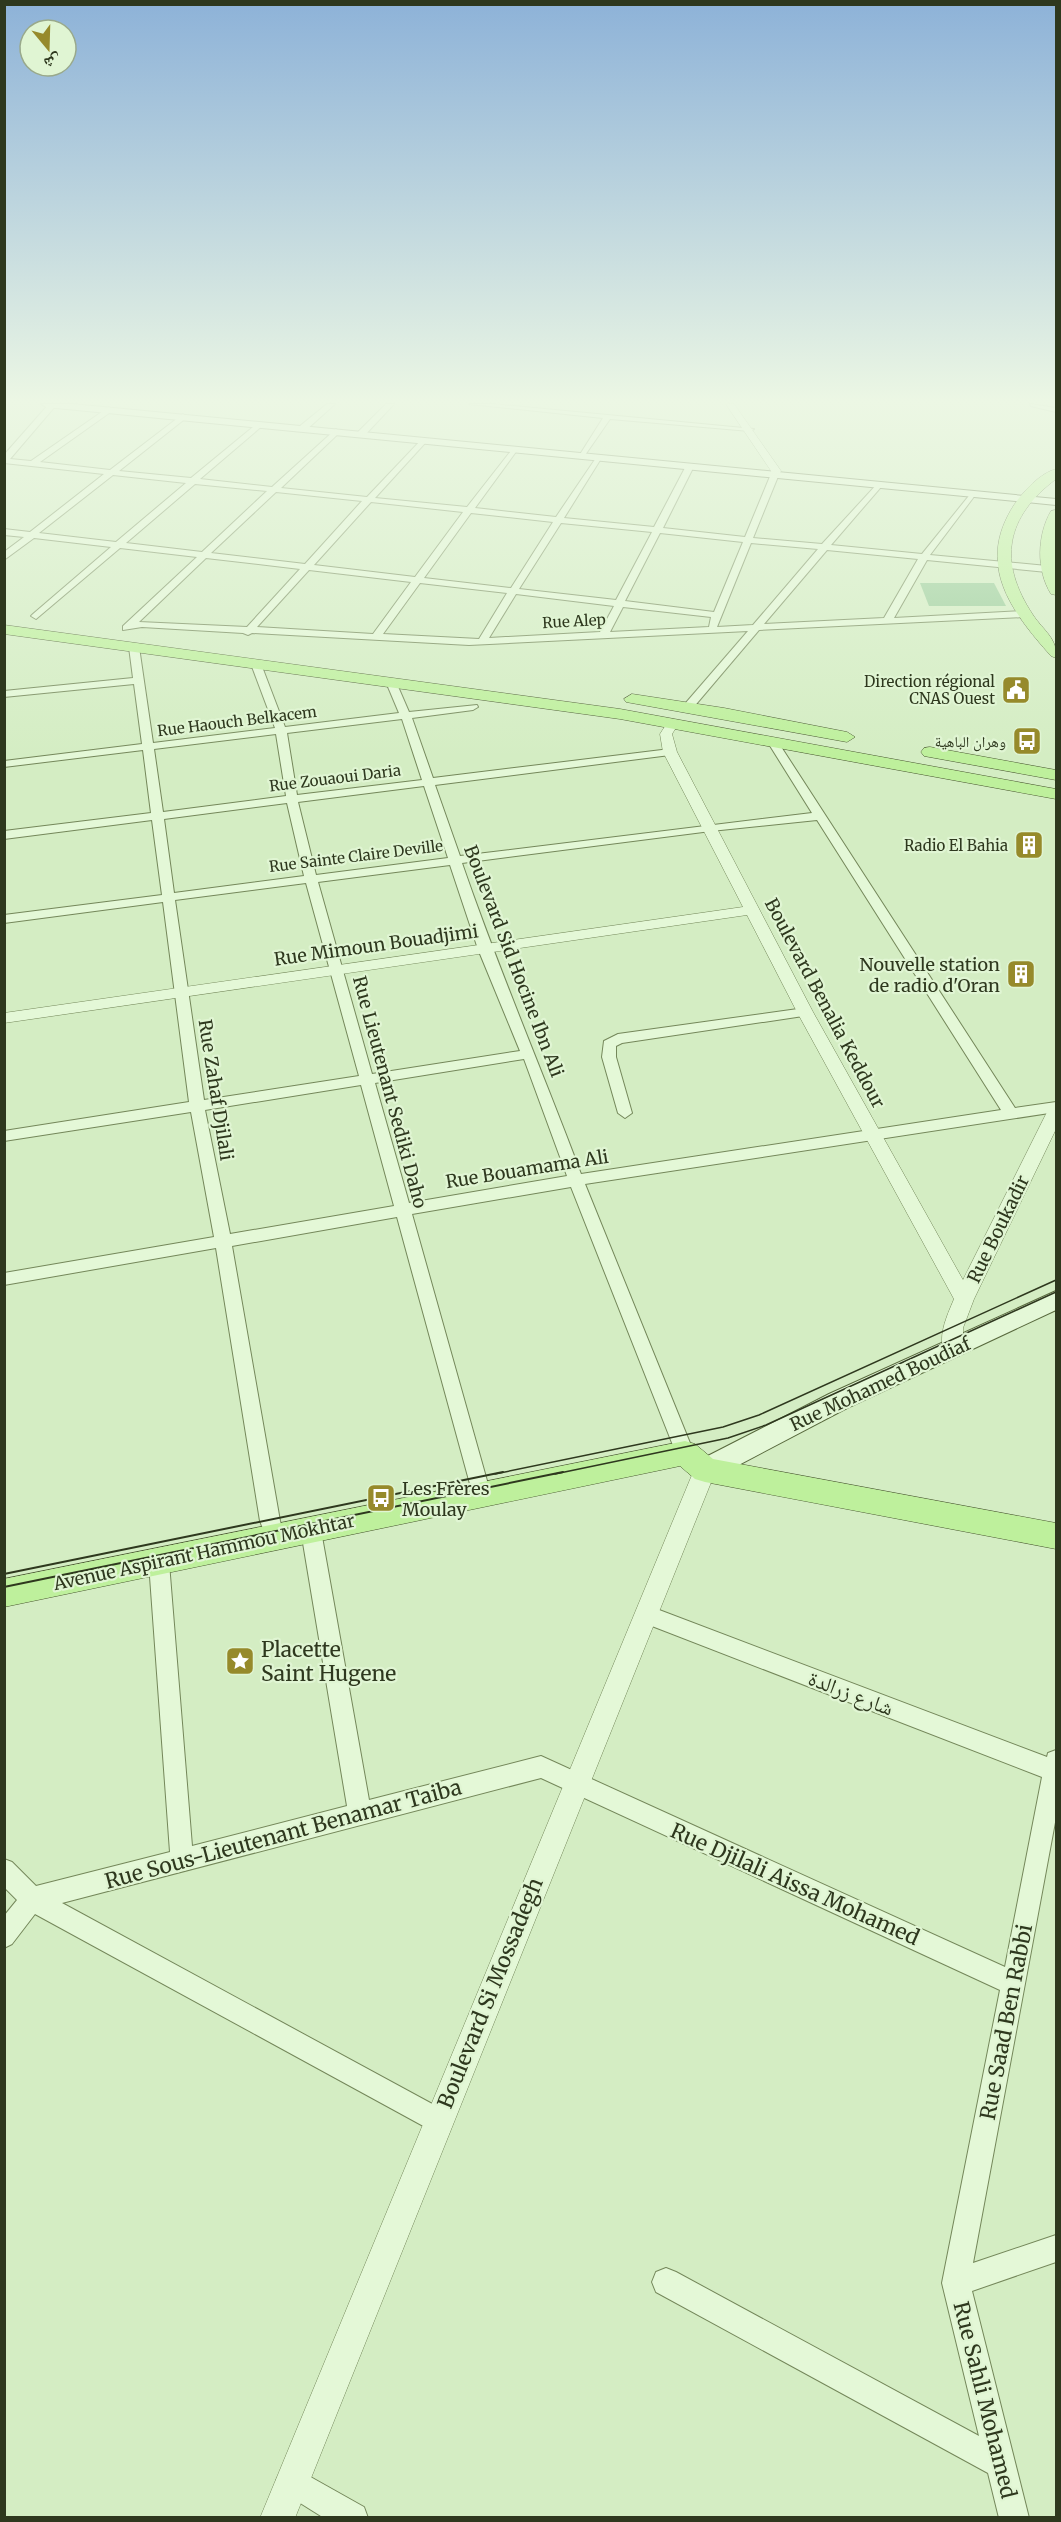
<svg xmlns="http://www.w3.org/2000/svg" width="1061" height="2522" viewBox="0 0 1061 2522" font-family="Merriweather,'Noto Naskh Arabic',serif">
  <rect width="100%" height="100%" fill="#d4edc3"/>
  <path fill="#97cb98" d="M920,583H994L1006,606H929Z"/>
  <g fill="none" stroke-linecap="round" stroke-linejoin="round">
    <g stroke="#74875a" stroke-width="2">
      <g id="minor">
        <path d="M49,404H57L10,459L31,461L109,407L112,411L40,462L110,470L183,414L186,418L119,471L191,478L259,422L262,426L200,479L272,487L336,429L339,433L281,488L367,497L423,438L426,442L375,498L467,507L514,447L518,449L475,508L556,517L598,455L602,457L564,518L654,527L686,466L690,464L694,466L663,528L745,537L771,474L775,472L779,474L753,538L822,544L878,483L881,487L831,545L922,554L972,492L976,494L930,555L1047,566L1052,569L1047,572L927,560L894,618L1025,611L1030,614L1025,617L759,630L692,709L688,710L683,707L684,705L748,631L469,645L252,633L248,635L243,633L142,627L123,630V626L197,557L120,548L36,619L31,616L33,614L111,547L34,538L4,560V552L24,537L4,535V529L30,532L104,474L4,463V455ZM113,475L186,483L116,542L39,533ZM195,484L267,491L202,552L126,543ZM276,492L362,501L305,564L211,553ZM371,502L463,512L415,577L314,565ZM471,513L553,522L511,588L424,578ZM561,523L652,532L616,600L519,589ZM660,533L743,542L714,612L625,601ZM751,543L818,549L753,625L717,627ZM827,550L918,559L884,618L764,624ZM206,558L300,569L247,627L139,622ZM309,570L411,582L373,634L257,627ZM420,583L507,593L479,639L383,634ZM516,594L614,606L600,632L489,638ZM623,607L711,617L709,627L610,632Z"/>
        <path d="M327,404H335L306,430H300V426Z"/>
        <path d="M386,404H394L364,436H358V432Z"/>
        <path d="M469,404H492L754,429L750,431L610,419L583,458L579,456L603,418Z"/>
        <path d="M1030,404L1056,408V412L1031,406Z"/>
        <path d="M134,644L139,647L153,743L275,728L251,664L256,661L261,664L285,727L399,713L386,682L391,679L396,682L409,712L477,705L478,707L473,710L412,718L433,778L670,749L676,752L670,755L435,785L460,856L812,813L767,741L776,739L1015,1108L1056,1102V1112L585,1184L694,1453L692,1459L685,1461L678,1459L676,1453L571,1187L412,1214L491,1495L489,1501L482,1503L475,1501L473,1495L397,1217L232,1246L280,1521L286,1538L283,1544L276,1547L269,1544L260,1521L216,1248L4,1285V1273L214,1237L191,1112L4,1141V1131L189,1102L163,902L4,923V915L162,895L152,820L4,839V831L151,813L143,750L4,767V761L142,744L134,684L4,697V691L133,678L129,647ZM402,719L422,780L297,795L287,733ZM276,734L286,796L163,812L154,749ZM424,786L448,858L316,875L298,802ZM287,803L304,876L174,893L164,819ZM817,820L1001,1110L581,1174C542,1070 498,968 462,863L711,831ZM450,865L478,949L520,1051L372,1074L318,882ZM306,883L359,1076L204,1100L175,900ZM524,1059L567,1176L409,1203L375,1083ZM361,1085L394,1206L230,1234L205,1110Z"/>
        <path d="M805,1008L810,1009V1015L622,1043L616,1046V1057L632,1113L625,1118L618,1113L602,1057L604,1041L618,1034Z"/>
        <path d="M311,1522L318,1525L321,1531L369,1800L541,1756L1005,1967L1042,1777L639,1621L636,1614L639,1607L646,1605L1047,1757L1048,1753L1056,1750V1817L973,2263L1056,2235V2262L972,2291L1029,2518H999L988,2473L656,2292L652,2282L656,2272L666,2268L676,2272L979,2436L942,2283L1000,1990L541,1778L62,1903L447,2112L451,2121L447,2130L438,2134L35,1914L12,1944L4,1948V1916L17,1900L4,1887V1859L12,1862L36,1886L170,1852L149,1563L152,1557L159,1554L166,1557L169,1563L192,1846L347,1806L301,1531L304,1525Z"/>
        <path d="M291,2466L364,2507L368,2518H324L281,2491L276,2481L281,2471Z"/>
      </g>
    </g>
    <g stroke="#74875a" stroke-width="1">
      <g id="tertiary">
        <path d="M726,404H734L781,471L778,476H772L771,471Z"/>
        <path d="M673,719L679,723L672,734L677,752L813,1012L963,1280L1047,1112L1050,1108L1056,1106V1129L974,1299L963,1328V1350L960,1356L953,1358L946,1356C936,1338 947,1316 954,1299L797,1012L747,915L4,1023V1013L743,907L663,752L660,734L669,720Z"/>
        <path d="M705,1461L713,1463L716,1470L295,2518H260L694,1470L697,1463Z"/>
      </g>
    </g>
    <g stroke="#58693d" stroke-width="2">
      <g id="secondary">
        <path d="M41,404H72L1056,499V505L46,407Z"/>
        <path d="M1056,1291V1310L847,1408L714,1478L705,1481L696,1478L692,1470L696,1462L829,1394Z"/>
      </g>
    </g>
    <g stroke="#47552e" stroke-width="1">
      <g id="primary">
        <path d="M1056,469V479C1006,517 997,561 1033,615C1043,630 1058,639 1056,658L1051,656C1010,610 976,564 1014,505C1023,492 1040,473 1056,469Z"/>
        <path d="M1056,510V595L1051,594C1036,570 1037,535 1051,511Z"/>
        <path d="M4,625L620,709L1056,789V799L620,719L4,634Z"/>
        <path d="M632,694L724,708L847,732L855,737L847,742L626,702L624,699Z"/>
        <path d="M930,747L1056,770V780L924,756L921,752L924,748Z"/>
        <path d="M685,1441L695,1444L713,1459L1056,1523V1549L705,1482L695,1479L680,1466L4,1607V1579Z"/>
      </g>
    </g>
    <use href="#minor" fill="#e4f8d7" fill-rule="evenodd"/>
    <use href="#tertiary" fill="#e4f8d7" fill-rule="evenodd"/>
    <use href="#secondary" fill="#e4f8d7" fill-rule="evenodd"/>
    <use href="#primary" fill="#bef09c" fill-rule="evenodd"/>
    <g stroke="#2e381e" stroke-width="1.5">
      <path d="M495,1474L723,1427L759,1415L1056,1280"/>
      <path d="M555,1474L728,1438L766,1425L1056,1292"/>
    </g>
    <g stroke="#2e381e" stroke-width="2">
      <path d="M4,1574L503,1472"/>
      <path d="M4,1587L563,1472"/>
    </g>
  </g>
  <linearGradient id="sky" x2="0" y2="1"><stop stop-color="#8db2d8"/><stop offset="0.53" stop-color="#ecf7e4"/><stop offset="1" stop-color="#ecf7e4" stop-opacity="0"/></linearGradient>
  <rect width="1061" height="757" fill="url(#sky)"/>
  <defs>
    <g id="civic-square" transform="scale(1.5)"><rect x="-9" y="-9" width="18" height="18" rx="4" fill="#968a2b" stroke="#e0f5d3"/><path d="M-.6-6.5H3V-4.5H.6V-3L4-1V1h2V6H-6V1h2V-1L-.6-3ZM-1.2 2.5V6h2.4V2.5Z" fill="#fff"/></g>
    <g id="bus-square" transform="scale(1.5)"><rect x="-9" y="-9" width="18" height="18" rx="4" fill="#968a2b" stroke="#e0f5d3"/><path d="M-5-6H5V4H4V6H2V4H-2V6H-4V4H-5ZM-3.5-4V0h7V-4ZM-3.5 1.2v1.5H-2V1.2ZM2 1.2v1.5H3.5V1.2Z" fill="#fff"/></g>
    <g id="building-square" transform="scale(1.5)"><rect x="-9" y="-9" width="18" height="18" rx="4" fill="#968a2b" stroke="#e0f5d3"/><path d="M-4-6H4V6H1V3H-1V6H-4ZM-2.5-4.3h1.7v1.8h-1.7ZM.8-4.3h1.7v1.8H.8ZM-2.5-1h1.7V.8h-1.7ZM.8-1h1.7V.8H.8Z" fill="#fff"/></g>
    <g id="sight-square" transform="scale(1.5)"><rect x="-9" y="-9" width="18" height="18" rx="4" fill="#968a2b" stroke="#e0f5d3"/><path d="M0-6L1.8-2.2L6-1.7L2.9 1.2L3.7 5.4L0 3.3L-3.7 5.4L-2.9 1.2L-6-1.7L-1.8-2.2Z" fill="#fff"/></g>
  </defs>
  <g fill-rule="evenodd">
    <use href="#civic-square" x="1016" y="690"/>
    <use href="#bus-square" x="1027" y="741"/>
    <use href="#building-square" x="1029" y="845"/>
    <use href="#building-square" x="1021" y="974"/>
    <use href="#bus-square" x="381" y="1498"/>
    <use href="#sight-square" x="240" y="1661"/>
  </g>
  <g text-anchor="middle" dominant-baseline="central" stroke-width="4.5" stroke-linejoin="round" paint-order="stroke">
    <g font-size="15" fill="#2e381e" stroke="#e0f5d3">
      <text transform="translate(574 621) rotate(-3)">Rue Alep</text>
      <text transform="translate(237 721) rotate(-7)">Rue Haouch Belkacem</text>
      <text transform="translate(335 778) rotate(-7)">Rue Zouaoui Daria</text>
      <text transform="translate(356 856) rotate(-7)">Rue Sainte Claire Deville</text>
    </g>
    <g font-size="15" fill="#2e381e" stroke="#e0f5d3" text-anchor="end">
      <text x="995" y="681">Direction régional<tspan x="995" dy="17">CNAS Ouest</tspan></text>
      <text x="1006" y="741">وهران الباهية</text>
      <text x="1008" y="845">Radio El Bahia</text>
    </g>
    <g font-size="18" fill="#2e381e" stroke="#e0f5d3">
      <text transform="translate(376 945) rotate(-8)">Rue Mimoun Bouadjimi</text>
      <text transform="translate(514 961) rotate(69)">Boulevard Sid Hocine Ibn Ali</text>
      <text transform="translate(825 1003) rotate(62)">Boulevard Benalia Keddour</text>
      <text transform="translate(216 1090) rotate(81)">Rue Zahaf Djilali</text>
      <text transform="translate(390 1092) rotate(75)">Rue Lieutenant Sediki Daho</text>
      <text transform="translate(527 1169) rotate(-9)">Rue Bouamama Ali</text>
      <text transform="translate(998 1229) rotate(-64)">Rue Boukadir</text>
      <text transform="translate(880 1384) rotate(-25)">Rue Mohamed Boudiaf</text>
      <text transform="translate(204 1552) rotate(-12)">Avenue Aspirant Hammou Mokhtar</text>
    </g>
    <g font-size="18" fill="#2e381e" stroke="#e0f5d3" text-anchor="end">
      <text x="1000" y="964">Nouvelle station<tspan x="1000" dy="21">de radio d'Oran</tspan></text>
      <text x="402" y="1488" text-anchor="start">Les Frères<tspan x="402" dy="21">Moulay</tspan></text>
    </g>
    <g font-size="21" fill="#2e381e" stroke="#e0f5d3" text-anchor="start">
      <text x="261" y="1649">Placette<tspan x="261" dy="24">Saint Hugene</tspan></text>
    </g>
    <g font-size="21" fill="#2e381e" stroke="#e0f5d3">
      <text transform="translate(851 1693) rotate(21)">شارع زرالدة</text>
      <text transform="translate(283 1834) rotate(-15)">Rue Sous-Lieutenant Benamar Taiba</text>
      <text transform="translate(795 1884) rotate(24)">Rue Djilali Aissa Mohamed</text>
      <text transform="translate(490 1993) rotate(-68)">Boulevard Si Mossadegh</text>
      <text transform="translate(1006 2022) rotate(-79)">Rue Saad Ben Rabbi</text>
      <text transform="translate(985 2400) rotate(76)">Rue Sahli Mohamed</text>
    </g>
  </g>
  <rect width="1061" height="2522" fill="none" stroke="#2e381e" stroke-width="12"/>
  <g transform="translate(48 48) rotate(161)"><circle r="28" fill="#e0f5d3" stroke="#99a98b" stroke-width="1.5"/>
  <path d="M0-4.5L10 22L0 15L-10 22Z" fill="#968a2b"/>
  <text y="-9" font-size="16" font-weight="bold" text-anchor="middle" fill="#2e381e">ش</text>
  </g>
</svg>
